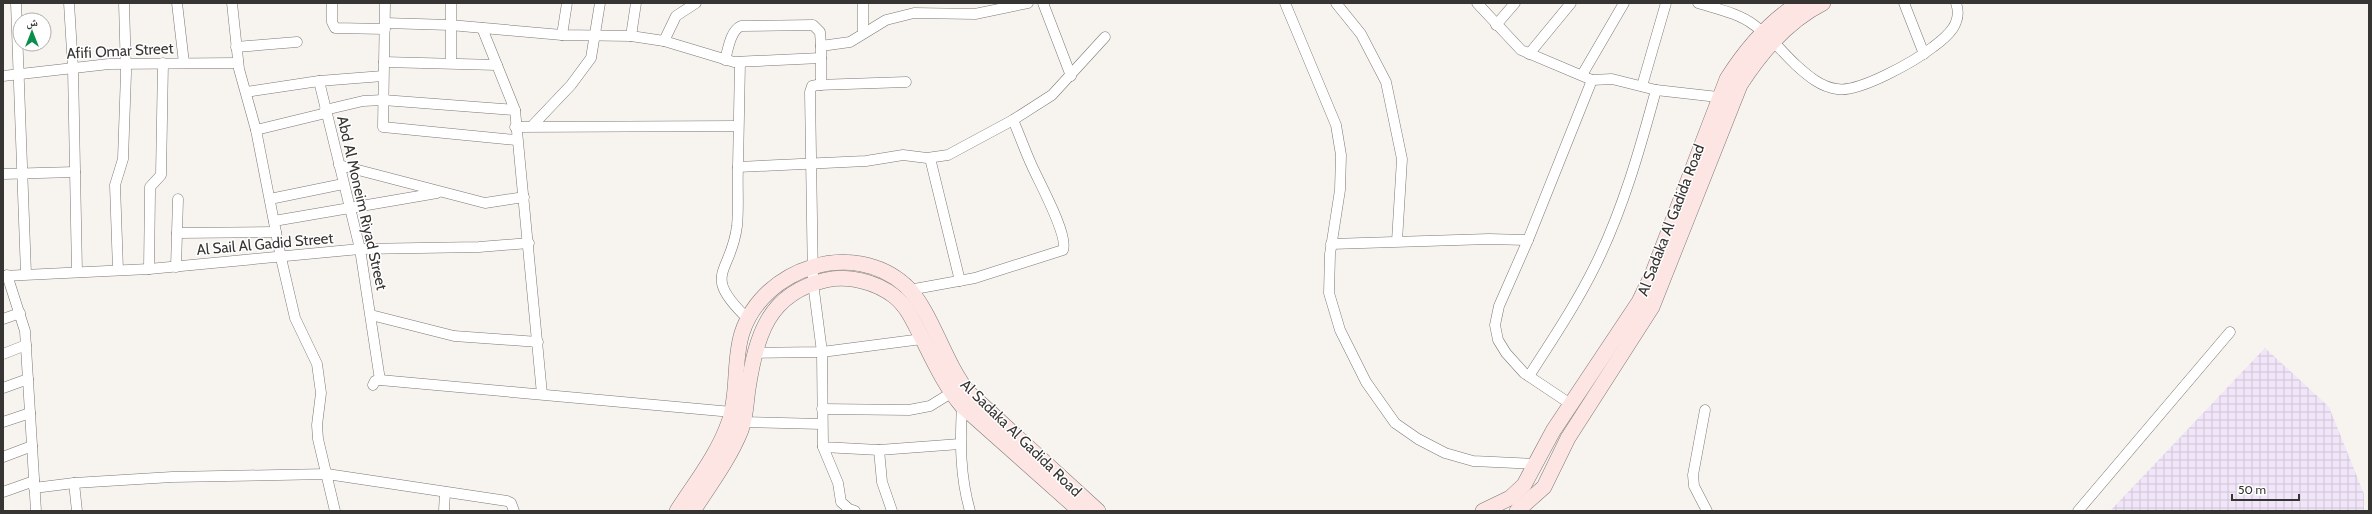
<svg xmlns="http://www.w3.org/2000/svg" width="2372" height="514" viewBox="0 0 2372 514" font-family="Cabin,'Noto Naskh Arabic',sans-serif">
  <defs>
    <pattern id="industrial-grid" width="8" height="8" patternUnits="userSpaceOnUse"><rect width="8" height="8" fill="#f1e5f9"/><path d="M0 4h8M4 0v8" fill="none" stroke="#cfc5d6"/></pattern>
  </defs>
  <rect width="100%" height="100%" fill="#f7f3ef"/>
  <path fill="url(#industrial-grid)" d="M2265,348L2329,407L2364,494V511H2110Z"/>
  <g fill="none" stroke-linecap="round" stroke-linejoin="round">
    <g stroke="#7c7875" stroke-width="11">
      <g id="street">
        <path d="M16,3L26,274"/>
        <path d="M69,3L73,68L77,272"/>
        <path d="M177,3L184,63"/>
        <path d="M232,3L239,69L256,130L281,258L295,318L317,364L321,393L317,425L318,439L335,511"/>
        <path d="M332,3V22L335,28L385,29"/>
        <path d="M385,3L383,127L516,140"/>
        <path d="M1043,3L1071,76"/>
        <path d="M1285,3L1336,125L1341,155L1340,190L1330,254L1329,293L1340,330L1366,382L1395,423L1418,439L1445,453L1473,461L1536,464"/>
        <path d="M1336,3L1361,34L1386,82L1402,159L1397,241"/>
        <path d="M1477,3L1521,50L1592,80L1612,79L1656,90L1718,97"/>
        <path d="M1698,3C1717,9 1738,13 1754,25C1770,36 1782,52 1796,65C1808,76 1821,87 1837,89C1859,93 1915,61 1933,47C1948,36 1963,23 1956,3"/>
        <path d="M1904,3L1924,54"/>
        <path d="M385,23L450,25L562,35L631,36L664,41L734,62L821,58"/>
        <path d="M1496,25L1515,3"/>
        <path d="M482,28L515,110L542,394"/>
        <path d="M863,32V3"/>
        <path d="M562,35L567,3"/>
        <path d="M631,36L636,3"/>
        <path d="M664,41L676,16L696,3"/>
        <path d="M236,47L297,42"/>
        <path d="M1529,54L1571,3"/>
        <path d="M725,60C728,50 730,31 741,26L813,25L820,32L821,46"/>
        <path d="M384,62L497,65"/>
        <path d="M740,62L738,167L866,161L903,155L927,158L948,155L1013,120L1052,95L1105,37"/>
        <path d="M451,63V3"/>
        <path d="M1582,75L1624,3"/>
        <path d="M3,76L109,64L238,63"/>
        <path d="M319,81L360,249L380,380"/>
        <path d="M906,82L817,85L812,86L810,92L813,283L822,352L823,447L879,450L960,444"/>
        <path d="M821,85V46L850,42L886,20L914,13L975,14L1028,3"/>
        <path d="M1642,86L1666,3"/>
        <path d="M246,92L319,81L383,76"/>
        <path d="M325,110L363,101L383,100L515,110"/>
        <path d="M533,125L571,85L591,58L600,3"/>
        <path d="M515,127L738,126"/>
        <path d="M256,130L326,113"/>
        <path d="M930,158L960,281"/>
        <path d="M339,165L485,203L524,197"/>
        <path d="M738,167C737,186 739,206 737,226C731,275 700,273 748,319"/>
        <path d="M3,174L75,172"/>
        <path d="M270,199L343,184"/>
        <path d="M274,221L437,193"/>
        <path d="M177,233L276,232"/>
        <path d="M1331,244L1489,239L1528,240"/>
        <path d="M176,267L178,199"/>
        <path d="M149,269L150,192V187L161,175L163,63"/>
        <path d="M118,270L115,185L123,159L126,73L124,3"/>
        <path d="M7,275L25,331L36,511"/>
        <path d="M3,276L149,269L360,249L479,247L529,243"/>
        <path d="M909,290L975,278L1063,250C1069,236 1039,182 1032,166C1025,151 1020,136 1013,120"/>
        <path d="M371,315L454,336L538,342"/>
        <path d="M3,319L20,313"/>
        <path d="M753,353L822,352L922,339"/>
        <path d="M3,354L26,345"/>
        <path d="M1529,376C1552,340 1577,303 1596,264C1623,209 1640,149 1656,90"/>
        <path d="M373,385L375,381L380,380L732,412"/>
        <path d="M3,388L28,379"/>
        <path d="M1572,405L1524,373L1506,353L1498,340L1495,325L1499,306L1528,240L1592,80"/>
        <path d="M962,406C960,442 960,476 970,511"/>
        <path d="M822,409L909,410L930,406L951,393"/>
        <path d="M1705,410L1693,475L1694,486L1707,511"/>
        <path d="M3,422L30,413"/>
        <path d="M743,422L822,424"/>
        <path d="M823,447L838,483L841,502L849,509L855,511"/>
        <path d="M879,450L882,482L892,511"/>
        <path d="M3,457L32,446"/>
        <path d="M74,483L77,511"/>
        <path d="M34,488L74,483L172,477L327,474L507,501L511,503L514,511"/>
        <path d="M3,492L34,481"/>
        <path d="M444,511L445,492"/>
        <path d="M2078,511L2230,332"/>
      </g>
    </g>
    <g stroke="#7c7875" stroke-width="16">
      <g id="secondary">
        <path d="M677,511C695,483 718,454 729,422C739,394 733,361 742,333C763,268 853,238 906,286C932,311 944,363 969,393L1098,511"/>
        <path d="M693,511C709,486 730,458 741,430C746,417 746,402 748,389C756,336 768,293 826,280C849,275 876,282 894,296C908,307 914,323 922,338C934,362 945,386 962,406L1080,511"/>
        <path d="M1483,511L1510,498L1524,485L1553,431L1639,302L1652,275L1727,79C1746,49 1769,22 1799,3"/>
        <path d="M1517,511L1544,487L1568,438L1652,307L1740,85C1761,52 1787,21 1823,3"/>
      </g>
    </g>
    <use href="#street" stroke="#fff" stroke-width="10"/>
    <use href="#secondary" stroke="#fce5e2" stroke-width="15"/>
  </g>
  <g text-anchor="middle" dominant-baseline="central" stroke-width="3" stroke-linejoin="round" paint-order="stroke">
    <g font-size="15" fill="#373533" stroke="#fff">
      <text transform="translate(120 51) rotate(-3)">Afifi Omar Street</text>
      <text transform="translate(362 203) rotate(77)">Abd Al Moneim Riyad Street</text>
      <text transform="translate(1671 220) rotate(-69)">Al Sadaka Al Gadida Road</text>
      <text transform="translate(265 244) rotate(-5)">Al Sail Al Gadid Street</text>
      <text transform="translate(1021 438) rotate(44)">Al Sadaka Al Gadida Road</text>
    </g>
  </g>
  <rect width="2372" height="514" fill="none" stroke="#373533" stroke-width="8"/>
  <g transform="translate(32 32)"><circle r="19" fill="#ffffff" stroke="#afaead"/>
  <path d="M0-3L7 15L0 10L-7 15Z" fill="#098e4b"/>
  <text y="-6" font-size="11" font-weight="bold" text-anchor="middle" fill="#373533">ش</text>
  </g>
  <path d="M2232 494v6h67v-6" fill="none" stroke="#373533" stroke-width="2"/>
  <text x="2238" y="494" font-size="12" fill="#373533" stroke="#ffffff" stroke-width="3" paint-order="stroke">50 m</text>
</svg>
